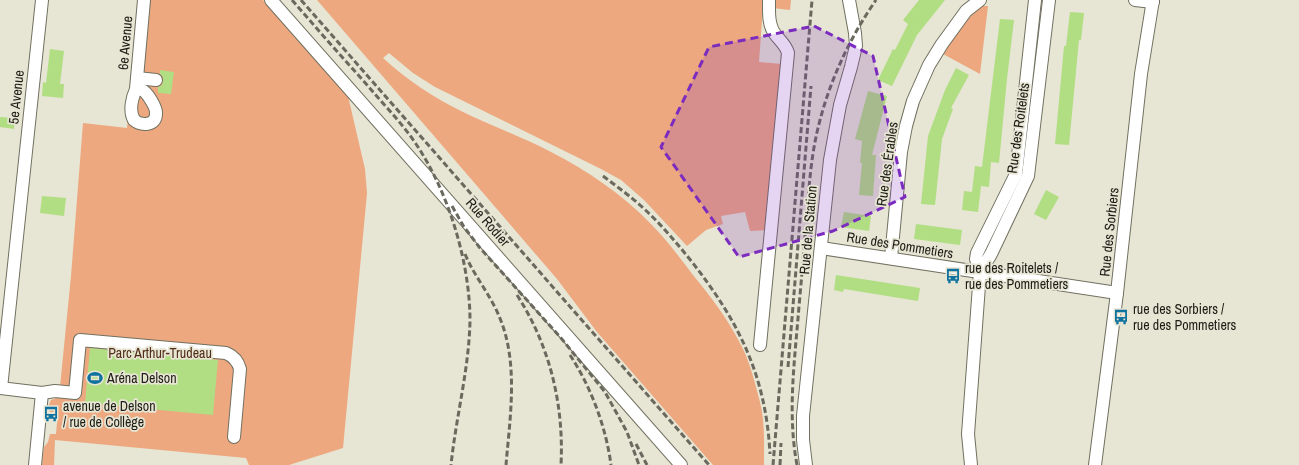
<svg xmlns="http://www.w3.org/2000/svg" width="1299" height="465" viewBox="0 0 1299 465" font-family="'Archivo Narrow',sans-serif">
  <rect width="100%" height="100%" fill="#e7e5d3"/>
  <g fill="#eda880">
    <path d="M149,0H263L348,96L365,169L367,193L343,448L289,465H249L246,458L55,440L54,465H42L44,447L48,442L50,434H56L58,412H50L48,407L51,400L59,397L71,276L83,123L127,128L128,117L153,127L147,88L143,76Z"/>
    <path d="M317,0H791L790,10L763,7L759,62L782,64L767,230L750,231L745,212L721,216L723,224L706,230L687,246L644,200L621,180L601,169L435,87L413,73L389,53L383,58C407,80 434,98 463,112C492,126 522,137 551,152C588,171 622,194 651,224C666,239 680,258 693,275C711,297 728,319 741,345C750,362 755,383 760,402C765,422 764,444 764,465H713L597,332L557,279Z"/>
    <path d="M983,6H988L980,74L943,54C951,43 970,11 983,6Z"/>
    <path d="M140,96H142L152,111L148,119L138,118L136,100Z"/>
  </g>
  <g fill="#b1de83">
    <path d="M919,0H945L917,35L892,86L878,80L893,49L895,50L908,24L903,20Z"/>
    <path d="M1070,12L1084,13L1081,40H1079L1069,145L1055,144L1064,46H1066Z"/>
    <path d="M1000,19L1014,20L1007,79L999,163L991,162L989,187L981,186L978,212L962,210L964,191L972,192L975,166L982,167Z"/>
    <path d="M50,49L64,51L60,84H64L63,98L42,96L43,82L46,83Z"/>
    <path d="M956,68L969,75L951,108L953,109L942,139L935,205L921,204L928,136L945,90Z"/>
    <path d="M160,70L174,72L171,94L158,93V87L162,85L163,80V77L160,74Z"/>
    <path d="M868,91L887,96L872,155H876L873,196L859,195L862,163H860L862,141L855,139Z"/>
    <path d="M0,117L15,118L14,129L0,127Z"/>
    <path d="M1046,190L1059,197L1046,220L1034,214Z"/>
    <path d="M42,196L66,198L64,216L40,213Z"/>
    <path d="M844,212L871,216L869,231L841,227Z"/>
    <path d="M916,224L962,230L960,245L914,239Z"/>
    <path d="M836,275L920,288L918,301L844,289L843,292L834,290Z"/>
    <path d="M90,348L218,360L213,415L85,403Z"/>
  </g>
  <g fill="none" stroke-linecap="round" stroke-linejoin="round">
    <g stroke="#717060" stroke-width="14">
      <g id="minor">
        <path d="M271,0L681,465"/>
        <path d="M1135,0L1153,2"/>
        <path d="M137,78L156,80"/>
        <path d="M136,89C137,89 141,89 142,90C147,92 157,108 156,114C156,126 141,126 134,120C129,111 132,98 136,89L144,0"/>
        <path d="M821,248L1117,293"/>
        <path d="M891,258L901,152L906,126L913,101L929,65L942,44L966,11L980,0"/>
        <path d="M980,272L991,254L1028,176L1049,0"/>
        <path d="M760,345L788,53C786,45 780,41 775,34C768,25 769,11 769,0"/>
        <path d="M0,388L42,393L55,391L75,393L80,340L226,353C233,356 238,361 240,369L234,437"/>
        <path d="M1,388L42,0"/>
        <path d="M35,465L42,393"/>
        <path d="M806,465L803,440V416L830,160L840,105L851,67L856,46L855,33L849,0"/>
        <path d="M971,465L968,434L980,272L976,259L977,253L1016,174L1035,0"/>
        <path d="M1095,465L1117,293L1141,74L1153,0"/>
      </g>
    </g>
    <use href="#minor" stroke="#fff" stroke-width="12"/>
    <g stroke="#6a695e" stroke-width="3" stroke-dasharray="6 3" stroke-linecap="butt">
      <path d="M292,0C317,29 343,58 368,86C384,105 402,123 416,144C449,193 470,263 470,321C469,369 456,417 451,465"/>
      <path d="M301,0L709,465"/>
      <path d="M603,176C616,186 629,195 641,206C660,223 676,242 692,262C739,322 766,376 770,454"/>
      <path d="M452,206L464,227L480,248L561,338L605,392L627,432L639,465"/>
      <path d="M465,254C474,276 490,294 499,316C519,362 510,417 506,465"/>
      <path d="M517,295C550,346 564,405 561,465"/>
      <path d="M570,355C591,387 606,427 611,465"/>
      <path d="M788,367L811,86"/>
      <path d="M636,444L647,465"/>
      <path d="M773,465L812,0"/>
      <path d="M780,465L781,443"/>
      <path d="M797,465C787,412 795,359 799,306C802,275 804,245 807,215C809,186 811,157 818,128C829,82 849,39 876,0"/>
    </g>
  </g>
  <path fill="#7b2cbf" fill-opacity="0.2" stroke="#7b2cbf" stroke-width="3" stroke-dasharray="8 5" stroke-linejoin="round" d="M814,26L873,56L905,197L833,231L739,257L661,147L709,47Z"/>
  <defs>
    <g id="bus-bare" transform="scale(1.2)"><path d="M-5-6H5V4H4V6H2V4H-2V6H-4V4H-5ZM-3.5-4V0h7V-4ZM-3.5 1.2v1.5H-2V1.2ZM2 1.2v1.5H3.5V1.2Z" fill="#0f729f" stroke="#e7e5d3" stroke-width="2.5" paint-order="stroke"/></g>
    <g id="stadium-bare" transform="scale(1.2)"><path d="M0-5a6.5 5 0 1 0 0 10a6.5 5 0 1 0 0-10ZM-3.5-1.8h7v3.6h-7Z" fill="#0f729f" stroke="#e7e5d3" stroke-width="2.5" paint-order="stroke"/></g>
  </defs>
  <g fill-rule="evenodd">
    <use href="#bus-bare" x="953" y="276"/>
    <use href="#bus-bare" x="1121" y="317"/>
    <use href="#stadium-bare" x="95" y="378"/>
    <use href="#bus-bare" x="51" y="414"/>
  </g>
  <g text-anchor="middle" dominant-baseline="central" stroke-width="3.5" stroke-linejoin="round" paint-order="stroke">
    <g font-size="14" fill="#1d1d16" stroke="#e7e5d3">
      <text transform="translate(125 43) rotate(-85)">6e Avenue</text>
      <text transform="translate(16 97) rotate(-84)">5e Avenue</text>
      <text transform="translate(1018 128) rotate(-82)">Rue des Roitelets</text>
      <text transform="translate(887 164) rotate(-82)">Rue des Érables</text>
      <text transform="translate(488 222) rotate(49)">Rue Rodier</text>
      <text transform="translate(808 230) rotate(-85)">Rue de la Station</text>
      <text transform="translate(1109 232) rotate(-84)">Rue des Sorbiers</text>
      <text transform="translate(900 245) rotate(9)">Rue des Pommetiers</text>
    </g>
    <g font-size="14" fill="#1d1d16" stroke="#e7e5d3" text-anchor="start">
      <text x="965" y="268">rue des Roitelets /<tspan x="965" dy="16">rue des Pommetiers</tspan></text>
      <text x="1133" y="309">rue des Sorbiers /<tspan x="1133" dy="16">rue des Pommetiers</tspan></text>
      <text x="107" y="378">Aréna Delson</text>
      <text x="63" y="406">avenue de Delson<tspan x="63" dy="16">/ rue de Collège</tspan></text>
    </g>
    <g font-size="14" fill="#512d17" stroke="#e7e5d3">
      <text x="160" y="353">Parc Arthur-Trudeau</text>
    </g>
  </g>
</svg>
